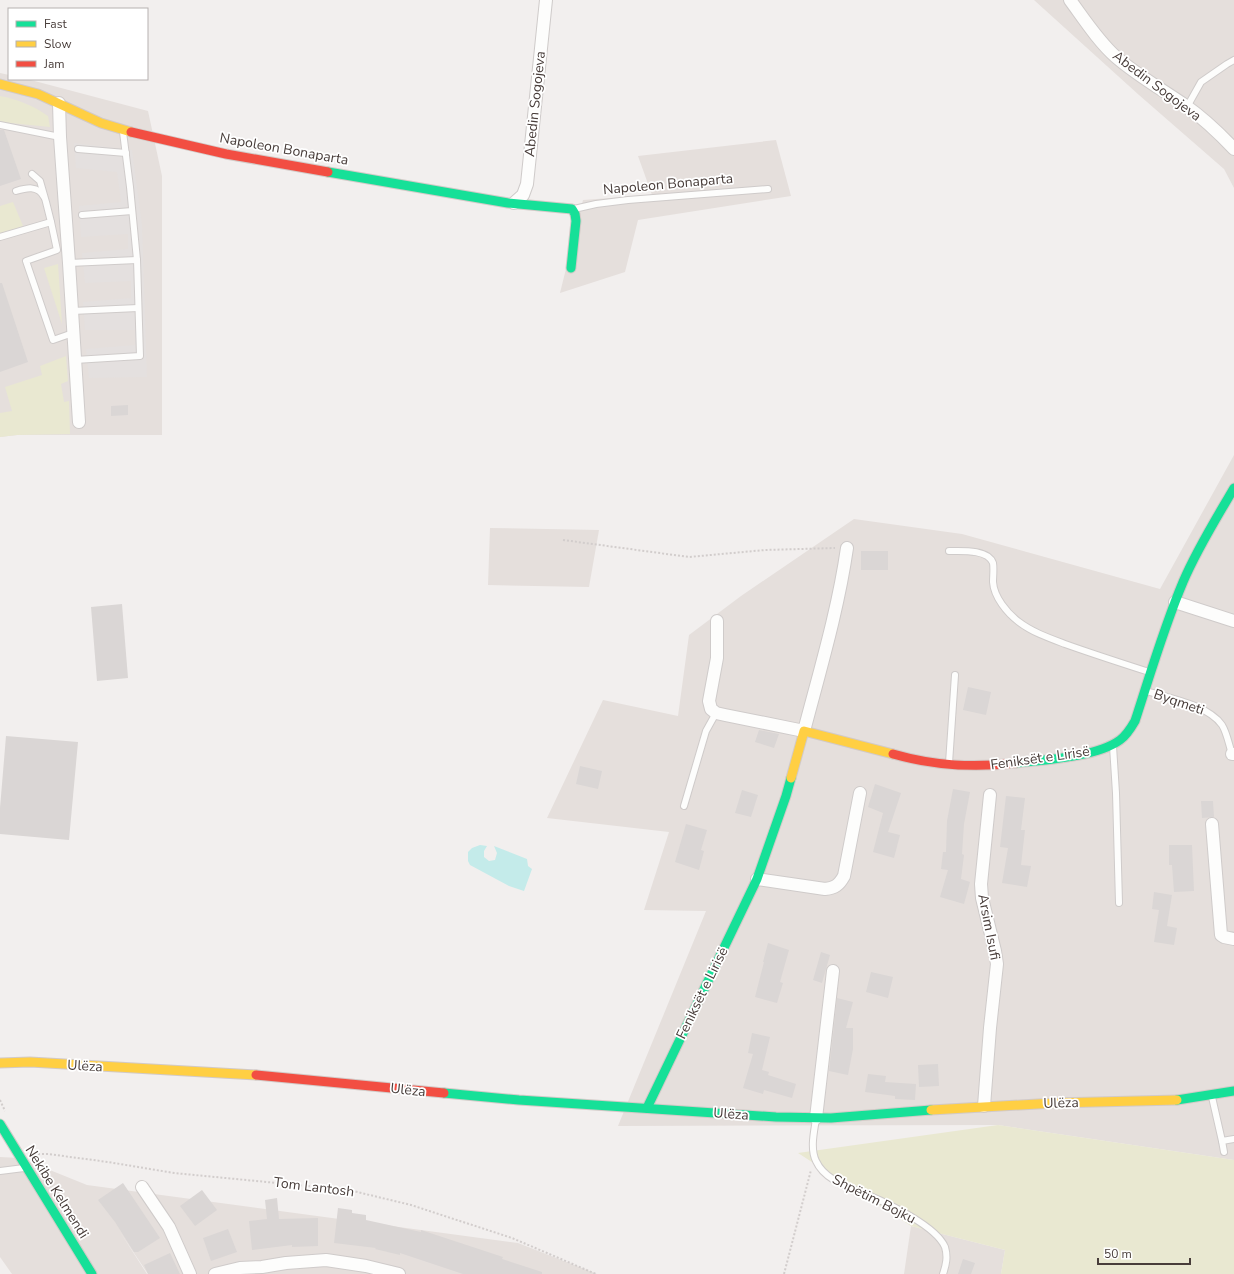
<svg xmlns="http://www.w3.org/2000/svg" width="1234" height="1274" viewBox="0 0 1234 1274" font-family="'Nunito Sans',sans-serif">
  <rect width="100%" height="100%" fill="#f2efee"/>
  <g fill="#e5dfdc">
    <path d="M1034,0H1234V188L1224,169L1139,95Z"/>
    <path d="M0,73L9,75V79H27L148,111L162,176V435H17L0,437Z"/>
    <path d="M776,140L791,196L638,220L625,272L560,293L583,200L652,195L638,156Z"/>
    <path d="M1234,455V1160L998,1125L618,1126L706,911L644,910L669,832L547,818L603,700L678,716L689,635L741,596L854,519L962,534L1160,589Z"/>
    <path d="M490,528L599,530L589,587L488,585Z"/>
    <path d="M0,1157L20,1158L87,1185L518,1243L597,1274H148L120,1232L147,1274H12L0,1257Z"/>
    <path d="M911,1226L1005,1250L1001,1274H904Z"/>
  </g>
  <g fill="#e9e8d1">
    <path d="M0,96C17,99 34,106 48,116L50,127L0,122Z"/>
    <path d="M13,202L23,226L0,234V206Z"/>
    <path d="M58,264L62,324L44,268Z"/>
    <path d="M66,356L68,381L61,384L64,402L69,401L70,434L17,435L0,437V413L12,411L5,387L42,375L40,366Z"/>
    <path d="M998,1125L1234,1160V1274H1001L1005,1250L911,1226L798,1153Z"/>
  </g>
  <path fill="#e4e0df" d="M74,143L132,150L142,225L147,377L89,378L86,349L135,345V330H85L83,302L131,298V281L85,283L82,253L128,249V234L81,237L79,206L121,202L117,172L76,168Z"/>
  <path fill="#c4ebea" d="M480,845L487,846L484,851V857L489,861L495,860L497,853L494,846L527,859L528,866L532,869L524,891L509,886L470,865L468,861V852L472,848Z"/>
  <g fill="#dad6d5">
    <path d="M0,130H4L21,179L0,186Z"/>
    <path d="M0,283H2L28,362L0,372Z"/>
    <path d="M128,405V415L111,416V406Z"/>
    <rect x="861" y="551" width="27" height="19"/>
    <path d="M122,604L128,678L97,681L91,607Z"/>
    <path d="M968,687L991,692L986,715L963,710Z"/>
    <path d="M759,730L779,734L774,748L755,742Z"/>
    <path d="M6,736L78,742L69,840L0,834V808Z"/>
    <path d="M580,766L602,771L598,789L576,784Z"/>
    <path d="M875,784L901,793L888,832L900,835L894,858L873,852L883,813L868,807Z"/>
    <path d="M953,789L970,792L964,824L962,854L964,855L961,879L970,882L964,904L940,897L948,870L941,869L943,852H946L947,821Z"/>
    <path d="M742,790L758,795L751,817L735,813Z"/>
    <path d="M1006,796L1025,798L1021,830H1025L1021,865L1031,866L1027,887L1002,883L1008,848L1000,847Z"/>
    <path d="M1201,801H1213L1214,817L1202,818Z"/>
    <path d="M686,824L707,830L701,850L704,851L699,870L675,862Z"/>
    <path d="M1169,845H1192L1194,891L1174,892L1172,865H1169Z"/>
    <path d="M1154,892L1172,895L1167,926L1177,928L1174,945L1154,942L1159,910L1152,909Z"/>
    <path d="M768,943L789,950L780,982L783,983L777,1003L755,997L764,962H763Z"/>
    <path d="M821,952L830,955L822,983L813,980Z"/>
    <path d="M871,972L893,977L888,998L866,992Z"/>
    <path d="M837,998L853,1002L846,1028H853V1049L848,1075L829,1071Z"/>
    <path d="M752,1033L770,1037L762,1070L769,1072L768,1075L796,1084L792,1098L764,1090L763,1094L743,1088L753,1054L748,1053Z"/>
    <path d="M938,1064L939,1086L919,1087L918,1065Z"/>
    <path d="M868,1074L886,1076L885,1082L916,1084L915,1100L895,1099V1096L865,1092Z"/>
    <path d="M123,1183L160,1238L138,1252H134L115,1222L98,1200Z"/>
    <path d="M202,1190L217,1210L195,1226L180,1206Z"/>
    <path d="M277,1198L279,1219L318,1218V1246L292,1247V1245L252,1250L249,1221L267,1219L265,1200Z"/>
    <path d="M338,1208L352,1210V1213L366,1215V1220L421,1232V1230L503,1257L502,1259L542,1272V1274H463L400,1253V1255L375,1249L376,1248L334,1243Z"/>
    <path d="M228,1229L237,1252L211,1261L203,1238Z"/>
    <path d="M170,1253L180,1274H148L144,1265Z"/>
    <path d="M963,1259L975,1263L971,1274H958Z"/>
  </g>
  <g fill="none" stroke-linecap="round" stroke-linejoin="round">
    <g stroke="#cfcbca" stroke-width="8">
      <g id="lane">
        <path d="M1187,107L1201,82L1227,64L1234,60"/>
        <path d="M0,125L60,137"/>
        <path d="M78,149L126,153"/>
        <path d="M32,174L40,181L46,202L51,222"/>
        <path d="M16,191C26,188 38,185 44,197"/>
        <path d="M574,209L596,204L628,200L768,189"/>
        <path d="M82,215L132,211"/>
        <path d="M0,237L51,222L57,250L26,261L53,340L73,333"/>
        <path d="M69,263L137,260"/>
        <path d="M72,311L138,308"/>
        <path d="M75,360L140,356L137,260L130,187L123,132"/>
        <path d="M949,551C961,551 988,549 993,563C994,569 993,576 993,582C994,597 1007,613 1019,622C1032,632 1049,638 1065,644C1093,654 1121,663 1149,672"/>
        <path d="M1146,691C1169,698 1208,705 1222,725C1227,733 1229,745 1232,754"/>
        <path d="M1113,746L1116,793L1119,903"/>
        <path d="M949,763L955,675"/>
        <path d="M684,806L706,731L716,713"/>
        <path d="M1212,1097L1222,1141L1234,1139"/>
        <path d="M816,1119C814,1132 810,1149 816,1161C825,1181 850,1187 868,1195C889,1204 936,1226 945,1247C948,1257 946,1265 943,1274"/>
        <path d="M1222,1141L1224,1152"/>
        <path d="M0,1171L24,1168"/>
      </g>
    </g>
    <g stroke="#cfcbca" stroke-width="14">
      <g id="street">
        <path d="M1070,0C1084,19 1098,41 1116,57C1138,76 1163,90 1186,106C1203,118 1220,134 1234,149"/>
        <path d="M59,103L60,137L69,263L79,422"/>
        <path d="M514,203L523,195L527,184L546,0"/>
        <path d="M1175,602L1234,621"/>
        <path d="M717,621V658L709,701L711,709L716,713L725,715L804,731C820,670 838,610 847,548"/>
        <path d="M1232,754H1234"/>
        <path d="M1212,824L1221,935L1224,937L1234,939"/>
        <path d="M757,879L825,889C835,888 839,885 844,876L860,793"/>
        <path d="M984,1106L990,1028L997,964L995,951L982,898L981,884L990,795"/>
        <path d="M816,1118L833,971"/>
        <path d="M142,1187L169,1227L190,1274"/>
        <path d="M215,1274L240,1268L262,1267L286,1263L326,1260L366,1266L399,1274"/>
      </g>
    </g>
    <g stroke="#d2cac7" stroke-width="11">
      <g id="fast">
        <path d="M328,172L508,203L572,209L575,214L576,221L571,268"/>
        <path d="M1016,763C1044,760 1097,757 1120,740C1127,735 1131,728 1135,721C1150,675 1164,627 1183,582C1197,549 1216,519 1234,488"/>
        <path d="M444,1093L519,1100L776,1117L831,1118L931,1110"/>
        <path d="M1177,1100L1234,1091"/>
        <path d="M647,1108L757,879L786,796L791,778"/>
        <path d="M0,1124L92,1274"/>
      </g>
    </g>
    <g stroke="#d2cac7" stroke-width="11">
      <g id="slow">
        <path d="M0,84L38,94L101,123L131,132"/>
        <path d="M791,778L804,731L893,754"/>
        <path d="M0,1063L30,1062L256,1075"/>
        <path d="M931,1110L1055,1103L1177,1100"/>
      </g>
    </g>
    <g stroke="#d2cac7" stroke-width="11">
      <g id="jam">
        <path d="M131,132L226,154L328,172"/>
        <path d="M893,754C935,766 973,768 1016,763"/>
        <path d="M256,1075L444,1093"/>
      </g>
    </g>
    <g stroke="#d2cdcc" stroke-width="2" stroke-dasharray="2 2" stroke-linecap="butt">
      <path d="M563,540L689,557L765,550L835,548"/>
      <path d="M0,1100L5,1111"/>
      <path d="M34,1154H48L108,1162L174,1173L349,1190L411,1205L512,1238L596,1274"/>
      <path d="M784,1274L811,1170"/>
    </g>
    <use href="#lane" stroke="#fdfdfc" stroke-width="6"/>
    <use href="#street" stroke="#fdfdfc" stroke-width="12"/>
    <use href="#fast" stroke="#16e098" stroke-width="9"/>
    <use href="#slow" stroke="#ffcf43" stroke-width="9"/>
    <use href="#jam" stroke="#f24e42" stroke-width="9"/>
  </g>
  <g text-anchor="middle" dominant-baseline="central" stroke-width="3.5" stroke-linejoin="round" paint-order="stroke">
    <g font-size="14" fill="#483d3a" stroke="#fff">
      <text transform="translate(1157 86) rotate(37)">Abedin Sogojeva</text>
      <text transform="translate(535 104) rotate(-84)">Abedin Sogojeva</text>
      <text transform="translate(284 149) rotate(10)">Napoleon Bonaparta</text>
      <text transform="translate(668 184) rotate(-5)">Napoleon Bonaparta</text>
      <text transform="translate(1179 702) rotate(19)">Byqmeti</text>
      <text transform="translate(1040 758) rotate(-8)">Feniksët e Lirisë</text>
      <text transform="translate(989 927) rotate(79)">Arsim Isufi</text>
      <text transform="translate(702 993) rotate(-64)">Feniksët e Lirisë</text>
      <text transform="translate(85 1066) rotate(3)">Ulëza</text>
      <text transform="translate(408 1090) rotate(6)">Ulëza</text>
      <text transform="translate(1061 1103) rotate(-2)">Ulëza</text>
      <text transform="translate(731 1114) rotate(4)">Ulëza</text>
      <text transform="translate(314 1187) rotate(7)">Tom Lantosh</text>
      <text transform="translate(57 1192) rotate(58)">Nekibe Kelmendi</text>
      <text transform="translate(874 1199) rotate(27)">Shpëtim Bojku</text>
    </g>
  </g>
  <rect x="8" y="8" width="140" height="72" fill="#ffffff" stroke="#b6b1b0"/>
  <rect x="16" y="21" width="20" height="6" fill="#16e098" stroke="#b6b1b0"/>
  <text x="44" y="28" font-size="12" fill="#483d3a">Fast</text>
  <rect x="16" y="41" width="20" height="6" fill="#ffcf43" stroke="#b6b1b0"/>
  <text x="44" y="48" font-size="12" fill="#483d3a">Slow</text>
  <rect x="16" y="61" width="20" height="6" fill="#f24e42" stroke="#b6b1b0"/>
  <text x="44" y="68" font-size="12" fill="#483d3a">Jam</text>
  <path d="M1098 1258v6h92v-6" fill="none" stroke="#483d3a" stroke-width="2"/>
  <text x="1104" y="1258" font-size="12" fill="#483d3a" stroke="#ffffff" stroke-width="3" paint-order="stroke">50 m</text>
</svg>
